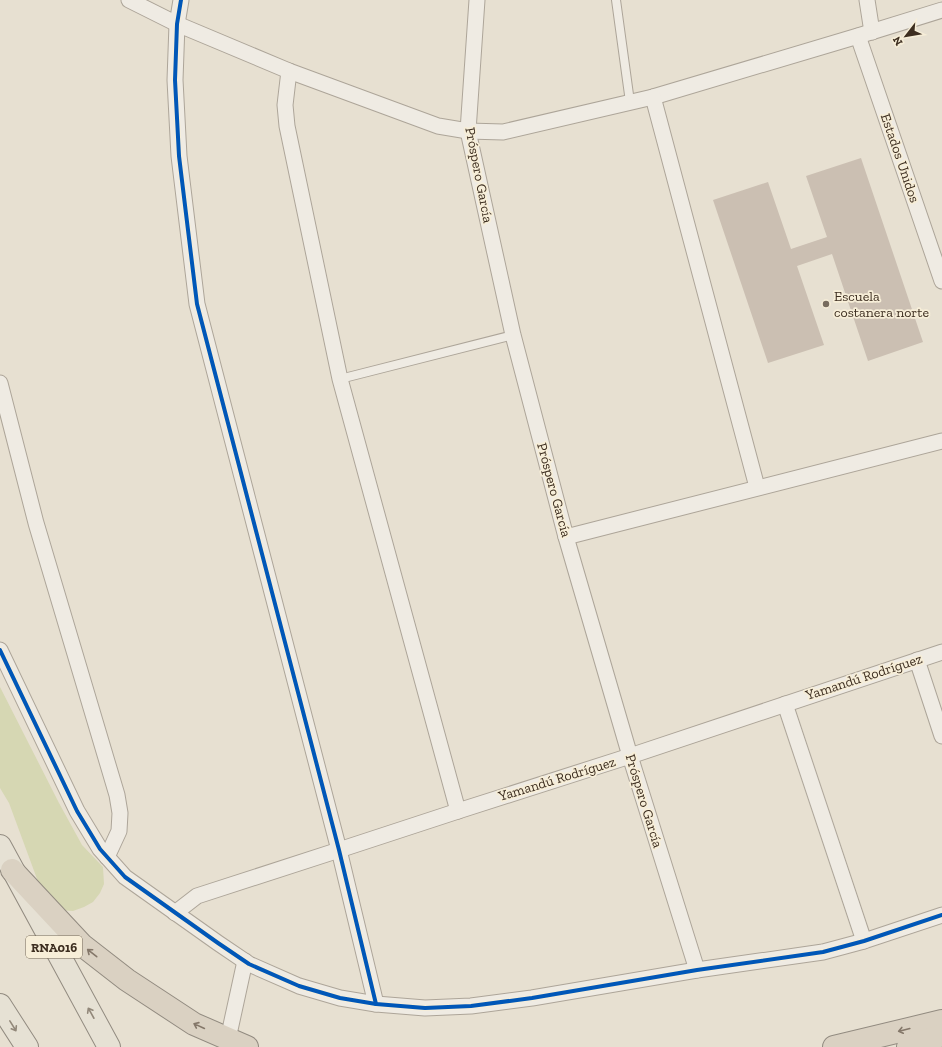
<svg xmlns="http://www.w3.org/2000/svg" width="942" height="1047" viewBox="0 0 942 1047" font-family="'Zilla Slab',serif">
  <rect width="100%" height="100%" fill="#e7e0d1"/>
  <path fill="#d6d7b3" d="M0,687L59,803L82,845L103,867L104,884L100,893L93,902L84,907L73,911L58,910L40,887L9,803L0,788Z"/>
  <path fill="#cbbfb2" d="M861,158L923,342L868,361L832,254L797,266L824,345L768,363L713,200L768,182L791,249L827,237L806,176Z"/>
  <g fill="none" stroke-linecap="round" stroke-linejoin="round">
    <g stroke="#ada599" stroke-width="10">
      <g id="lane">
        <path d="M616,0L630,102"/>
        <path d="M340,379L513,335"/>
      </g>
    </g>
    <g stroke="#ada599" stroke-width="17">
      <g id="street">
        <path d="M129,0L177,24L289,71L438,126L468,131L503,132L653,97L858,36L942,10"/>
        <path d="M181,0L177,24L175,80L179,156L197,304L339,850L376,1004"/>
        <path d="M477,0L468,131L513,335L566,537L630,756L697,970"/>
        <path d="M867,0L872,32"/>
        <path d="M858,36L942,281"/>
        <path d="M289,71L285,105L287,126L340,379L458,811"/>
        <path d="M653,97L757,487"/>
        <path d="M0,383L36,523L117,795L120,813L119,831L107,857"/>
        <path d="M566,537L942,441"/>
        <path d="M0,650L77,811L100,849L125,877L218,943L249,964L299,986L340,998L376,1004L425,1008L471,1006L532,998L697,970L823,952L864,941L942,915"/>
        <path d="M917,660L942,736"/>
        <path d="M785,704L864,941"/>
        <path d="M175,913L197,896L339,850L458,811L630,756L942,652"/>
        <path d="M228,1039L245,961"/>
      </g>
    </g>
    <g stroke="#928b80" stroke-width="24">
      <g id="primary">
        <path d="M0,846L109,1047"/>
        <path d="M0,1005L27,1047"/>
      </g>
    </g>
    <g stroke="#928b80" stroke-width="24">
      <g id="highway">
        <path d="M12,870L82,945L127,980L194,1024L247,1047"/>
        <path d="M834,1047L942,1021"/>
        <path d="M908,1047L942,1035"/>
      </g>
    </g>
    <use href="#lane" stroke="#efebe3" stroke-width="8"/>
    <use href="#street" stroke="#efebe3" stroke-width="15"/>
    <use href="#primary" stroke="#e6e1d4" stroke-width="22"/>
    <use href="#highway" stroke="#dad1c2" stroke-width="22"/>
    <g stroke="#f7eed8" stroke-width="6">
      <g id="cycleway">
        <path d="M181,0L177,24L175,80L179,156L197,304L339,850L376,1004"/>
        <path d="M0,650L77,811L100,849L125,877L218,943L249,964L299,986L340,998L376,1004L425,1008L471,1006L532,998L697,970L823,952L864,941L942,915"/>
      </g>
    </g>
    <use href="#cycleway" stroke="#0057b8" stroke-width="4"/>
  </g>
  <defs><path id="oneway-shaft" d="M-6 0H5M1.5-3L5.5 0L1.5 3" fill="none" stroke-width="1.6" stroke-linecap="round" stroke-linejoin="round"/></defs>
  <g stroke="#847769">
    <use href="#oneway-shaft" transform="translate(92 953) rotate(-142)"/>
    <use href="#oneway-shaft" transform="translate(199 1026) rotate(-155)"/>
    <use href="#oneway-shaft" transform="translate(904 1030) rotate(166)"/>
  </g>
  <g stroke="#92887a">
    <use href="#oneway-shaft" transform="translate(91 1013) rotate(-119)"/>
    <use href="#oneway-shaft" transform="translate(13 1026) rotate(58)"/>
  </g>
  <circle fill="#786c5e" stroke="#f7eed8" stroke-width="1.5" cx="826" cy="304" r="4"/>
  <g text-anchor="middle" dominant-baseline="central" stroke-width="3.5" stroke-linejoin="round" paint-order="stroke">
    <rect fill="#f7eed8" stroke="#756857" stroke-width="1" x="26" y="936" width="56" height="22" rx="3"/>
    <g font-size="13" font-weight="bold" fill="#3d2e20">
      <text x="54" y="947">RNA016</text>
    </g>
    <g font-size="14" fill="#3d2e20" stroke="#f7eed8">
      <text transform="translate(900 158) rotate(71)">Estados Unidos</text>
      <text transform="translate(479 175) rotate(79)">Próspero García</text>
      <text transform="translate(554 490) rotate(75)">Próspero García</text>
      <text transform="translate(864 677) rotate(-18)">Yamandú Rodríguez</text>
      <text transform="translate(557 779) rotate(-17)">Yamandú Rodríguez</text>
      <text transform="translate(644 801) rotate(73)">Próspero García</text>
    </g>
    <g font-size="14" fill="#3d2e20" stroke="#f7eed8" text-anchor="start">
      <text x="834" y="296">Escuela<tspan x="834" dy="16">costanera norte</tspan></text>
    </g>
  </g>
  <g transform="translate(906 36) rotate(239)" stroke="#f7eed8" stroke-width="3" paint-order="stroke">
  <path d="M0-3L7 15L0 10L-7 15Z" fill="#3d2e20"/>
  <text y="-6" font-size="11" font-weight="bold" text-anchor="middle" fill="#3d2e20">N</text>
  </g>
</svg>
